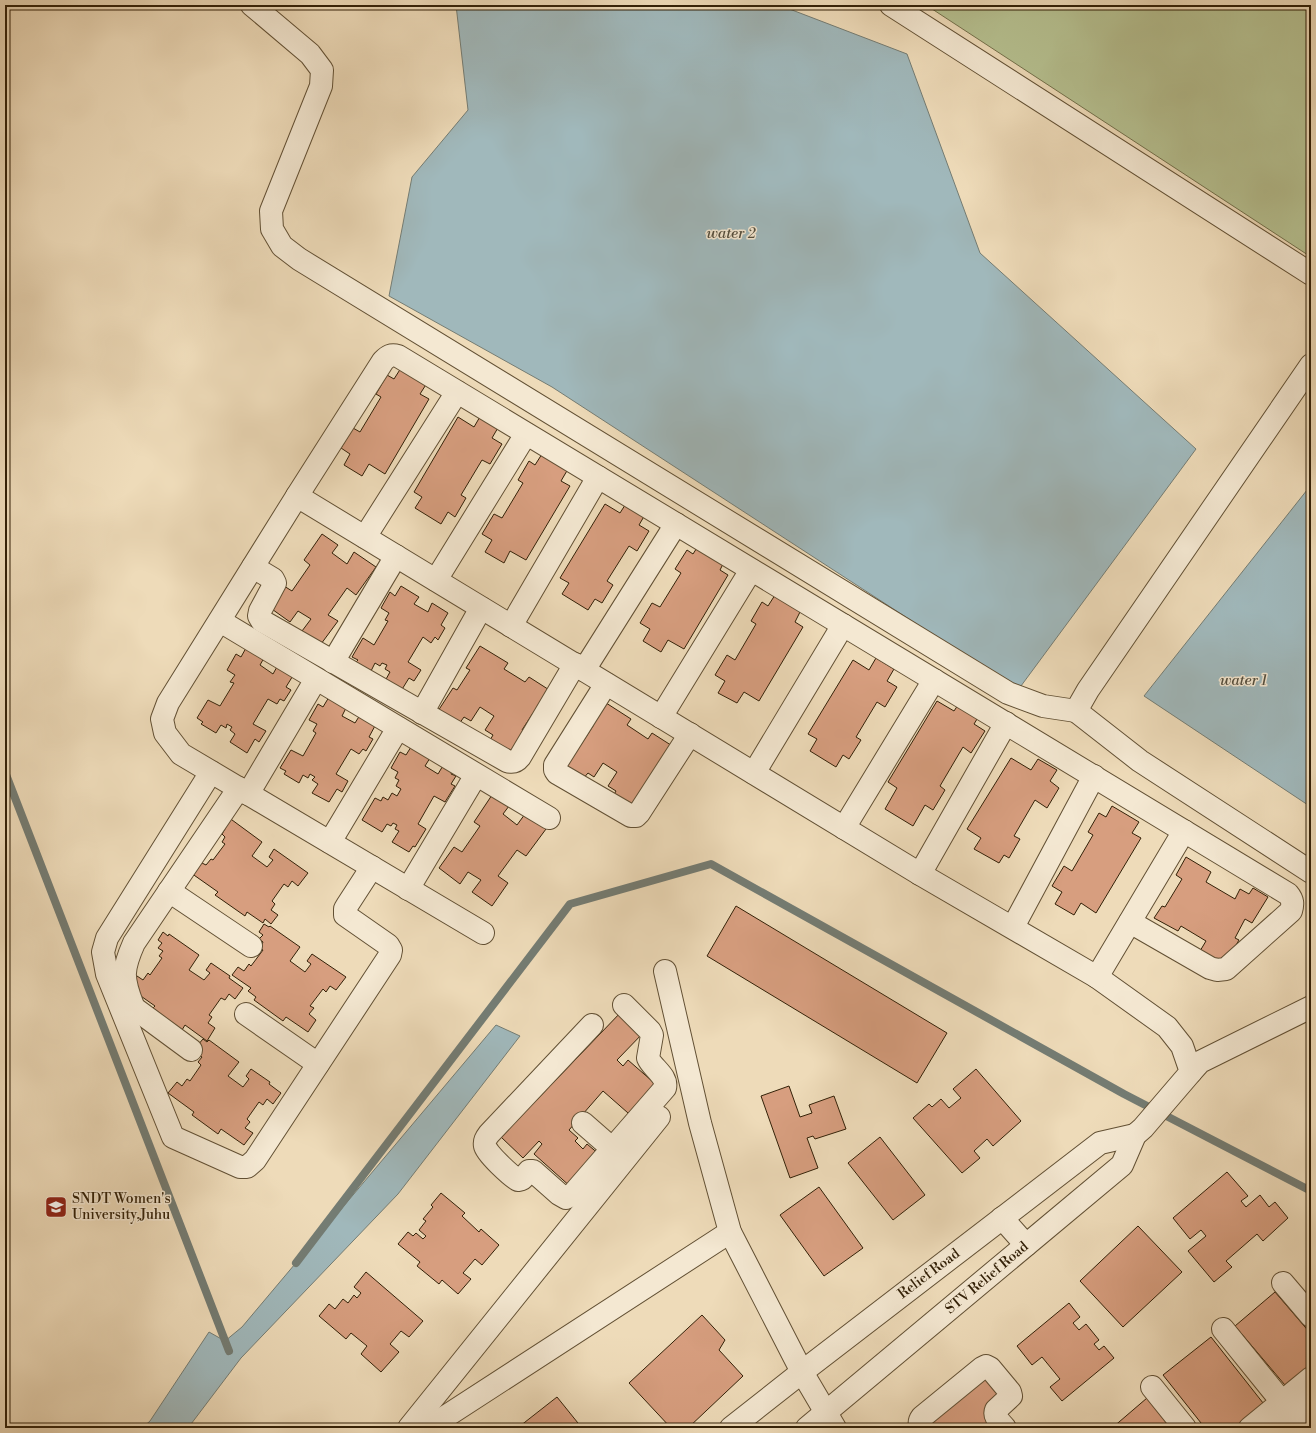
<svg xmlns="http://www.w3.org/2000/svg" width="1316" height="1433" viewBox="0 0 1316 1433" font-family="'Libre Bodoni',serif">
  <rect width="100%" height="100%" fill="#eedbb9"/>
  <filter id="stains"><feTurbulence type="fractalNoise" baseFrequency=".005" numOctaves="4"/><feColorMatrix values="0 0 0 0 .2 0 0 0 0 .09 0 0 0 0 .02 0 0 0 .5 -.17"/></filter>
  <radialGradient id="worn" r=".72"><stop offset=".6" stop-color="#630" stop-opacity="0"/><stop offset="1" stop-color="#630" stop-opacity=".3"/></radialGradient>
  <path fill="#b6c191" stroke="#74714c" d="M926,5H1311V257Z"/>
  <g fill="#a0b8bb" stroke="#747c73">
    <path d="M456,5H779L907,54L980,253L1196,449L1018,690L552,387L389,296L412,177L468,110Z"/>
    <path d="M1311,485V807L1144,696Z"/>
    <path d="M496,1025L520,1036L398,1194L241,1358L188,1428H142L150,1421L209,1332L225,1341L242,1327Z"/>
  </g>
  <g fill="none" stroke-linecap="round" stroke-linejoin="round">
    <g stroke="#747c73" stroke-width="8">
      <path d="M5,772L229,1351"/>
      <path d="M296,1263L570,904L711,864L1124,1094L1311,1191"/>
    </g>
  </g>
  <g fill="#d79e7f" stroke="#332108">
    <path d="M401,368L427,383L420,394L429,399L385,474L369,464L362,476L344,465L350,454L341,448L353,428L360,432L381,397L376,394L387,375L394,379Z"/>
    <path d="M481,415L499,426L492,438L502,444L490,464L482,460L461,495L466,498L455,517L448,512L441,524L415,508L422,497L414,492L458,417L474,427Z"/>
    <path d="M542,454L568,469L561,481L570,486L526,560L510,551L504,563L485,552L492,540L482,534L494,514L502,518L523,483L518,480L529,461L535,465Z"/>
    <path d="M627,502L646,513L639,525L649,531L637,551L629,546L607,581L613,585L602,603L595,599L588,610L562,594L569,583L560,578L605,504L620,513Z"/>
    <path d="M322,534L338,545L332,553L347,564L354,552L376,567L356,595L347,588L328,615L338,621L321,644L302,631L311,619L298,611L290,622L269,607L284,586L292,591L310,565L304,560Z"/>
    <path d="M700,543L726,558L720,570L728,575L684,649L668,640L661,652L643,641L650,629L640,623L652,603L660,607L681,573L675,569L687,550L693,554Z"/>
    <path d="M401,586L419,597L414,604L428,612L432,603L448,613L441,625L445,628L438,640L435,637L431,643L423,637L408,662L421,670L414,681L409,678L401,691L385,681L390,672L385,669L387,665L382,663L380,666L375,663L371,671L356,662L358,660L352,657L363,638L374,645L388,621L385,620L389,613L381,608L390,592L395,596Z"/>
    <path d="M775,595L801,610L795,622L803,627L759,701L744,692L737,703L718,693L725,681L715,675L727,655L735,660L756,624L751,621L762,602L768,606Z"/>
    <path d="M480,646L508,663L504,669L525,682L529,677L554,693L539,717L533,713L522,730L526,732L511,756L489,742L493,735L485,730L494,716L480,707L471,721L464,717L459,724L438,711L453,688L457,690L470,670L466,668Z"/>
    <path d="M246,648L264,658L260,665L273,674L278,665L294,674L286,687L291,690L284,701L280,699L277,704L268,699L253,724L266,731L259,742L255,739L247,753L230,742L235,734L230,730L232,727L227,724L226,728L221,725L216,733L201,724L203,722L197,718L208,700L220,706L234,683L230,682L235,675L227,670L236,654L241,657Z"/>
    <path d="M876,658L894,669L887,681L897,687L885,707L877,702L856,737L861,740L849,759L843,755L836,767L810,751L817,739L808,734L853,660L869,670Z"/>
    <path d="M329,697L346,708L342,716L355,723L360,715L376,724L369,737L373,739L366,751L363,749L359,754L351,749L336,774L348,781L342,792L337,789L329,802L312,793L318,784L312,780L315,777L310,774L308,778L303,775L299,783L284,774L286,771L280,768L291,750L303,756L316,733L313,731L317,724L309,720L318,704L323,707Z"/>
    <path d="M962,699L982,711L974,724L985,731L971,753L963,747L940,786L945,790L933,810L925,805L913,826L885,809L897,788L888,782L937,701L954,711Z"/>
    <path d="M603,701L631,719L627,725L648,739L652,733L677,749L634,812L612,798L616,791L608,786L617,772L603,763L594,777L588,773L582,780L562,767L576,744L580,746L593,726L589,724Z"/>
    <path d="M411,747L430,758L425,766L438,774L444,764L453,770L451,774L456,776L451,784L455,786L445,802L434,796L418,824L426,829L415,847L413,846L409,852L392,842L399,831L395,829L397,825L393,823L391,826L387,824L382,832L362,820L375,798L381,801L383,797L388,800L392,793L397,796L401,789L396,786L399,780L395,778L398,772L391,768L400,752L406,755Z"/>
    <path d="M1011,758L1031,770L1038,759L1057,770L1050,781L1059,788L1047,808L1035,800L1014,836L1020,839L1009,858L1004,855L999,863L974,849L981,838L967,829Z"/>
    <path d="M492,795L509,806L503,814L517,825L525,814L546,829L526,856L517,850L498,876L508,883L492,906L472,892L481,880L468,872L460,884L439,868L454,847L462,852L480,826L474,822Z"/>
    <path d="M1112,806L1139,822L1132,833L1141,838L1096,913L1081,903L1074,915L1055,904L1062,892L1052,886L1064,866L1072,871L1093,835L1088,832L1099,813L1106,817Z"/>
    <path d="M228,817L262,842L252,856L267,867L273,860L269,857L274,849L308,873L298,886L292,881L288,887L284,884L272,901L275,904L271,910L278,915L271,924L265,919L263,923L247,912L245,916L215,895L218,892L191,873L200,862L206,865L211,859L213,860L225,844L222,842L225,837L222,834L225,829L221,826Z"/>
    <path d="M1186,857L1211,872L1206,882L1235,899L1240,889L1249,894L1253,888L1268,897L1252,923L1245,919L1235,938L1239,940L1224,966L1200,951L1206,941L1181,926L1178,931L1154,918L1162,906L1165,907L1182,879L1176,875Z"/>
    <path d="M736,906L947,1033L917,1083L707,956Z"/>
    <path d="M264,924L269,927L270,926L300,947L290,961L305,972L311,964L307,961L312,954L346,977L336,990L330,986L326,992L323,989L310,1006L314,1008L309,1014L316,1020L308,1032L286,1017L283,1021L254,1000L256,997L248,991L251,988L232,975L238,967L244,971L249,964L251,966L263,950L260,948L263,942L259,939L263,935L259,932Z"/>
    <path d="M163,932L168,936L169,934L199,955L189,970L204,980L210,973L206,970L211,963L230,976L229,978L243,988L235,999L229,994L225,1000L221,998L209,1015L212,1017L208,1023L215,1028L207,1041L185,1025L182,1030L152,1009L155,1006L128,987L137,976L143,980L148,973L150,975L162,958L159,956L163,951L158,948L162,943L158,940Z"/>
    <path d="M623,1010L645,1031L617,1060L623,1066L628,1060L660,1088L636,1120L603,1091L569,1130L578,1138L575,1141L583,1149L587,1144L600,1155L572,1188L534,1154L542,1144L539,1141L523,1158L501,1137Z"/>
    <path d="M203,1039L207,1042L209,1040L239,1062L228,1076L243,1087L249,1079L246,1076L251,1069L270,1082L269,1084L281,1093L273,1104L267,1099L263,1105L259,1102L247,1119L250,1122L245,1128L253,1133L244,1145L221,1129L218,1134L192,1115L194,1112L168,1093L177,1082L182,1086L187,1079L190,1081L201,1065L198,1062L202,1057L198,1054L197,1046Z"/>
    <path d="M976,1069L1021,1121L993,1146L987,1139L974,1151L980,1158L962,1173L913,1118L929,1104L932,1107L941,1099L949,1108L961,1098L953,1089Z"/>
    <path d="M789,1086L800,1117L812,1113L809,1105L834,1096L846,1129L815,1139L813,1136L807,1138L818,1168L790,1178L761,1096Z"/>
    <path d="M880,1137L925,1195L893,1220L848,1163Z"/>
    <path d="M1227,1172L1248,1196L1241,1201L1246,1207L1260,1195L1269,1207L1275,1202L1288,1218L1263,1241L1257,1234L1226,1261L1232,1267L1214,1282L1188,1251L1206,1236L1201,1230L1190,1239L1173,1218Z"/>
    <path d="M819,1187L863,1248L824,1276L780,1215Z"/>
    <path d="M441,1193L465,1213L462,1216L479,1232L481,1229L499,1245L482,1265L475,1259L463,1273L471,1279L458,1294L442,1280L439,1284L417,1266L420,1262L398,1244L408,1232L413,1236L416,1233L423,1239L426,1236L419,1230L426,1221L423,1219L433,1207L431,1205Z"/>
    <path d="M1138,1226L1182,1272L1123,1327L1080,1281Z"/>
    <path d="M366,1272L423,1321L409,1337L401,1331L390,1344L399,1352L381,1372L361,1354L367,1346L351,1333L346,1339L319,1316L329,1304L335,1309L343,1299L348,1303L354,1295L357,1298L361,1293L354,1287Z"/>
    <path d="M1275,1292L1311,1334V1373L1290,1391L1235,1326Z"/>
    <path d="M1069,1303L1080,1317L1073,1323L1079,1330L1086,1324L1099,1340L1094,1344L1099,1350L1104,1346L1114,1358L1062,1401L1050,1387L1060,1379L1042,1357L1032,1365L1017,1346Z"/>
    <path d="M702,1315L725,1340L719,1350L743,1376L688,1428H671L629,1383Z"/>
    <path d="M1211,1337L1267,1408L1241,1428H1205L1163,1375Z"/>
    <path d="M985,1372L1005,1397L1000,1428H933L926,1420Z"/>
    <path d="M557,1397L582,1428H521L520,1426Z"/>
    <path d="M1147,1398L1173,1428H1112Z"/>
  </g>
  <g fill="none" stroke-linecap="round" stroke-linejoin="round">
    <g stroke="#625034" stroke-width="24">
      <g id="minor">
        <path d="M252,5L310,54L322,70L321,86L271,211L272,229L282,246L299,259L1008,693L1043,706L1076,711"/>
        <path d="M891,5L1311,274"/>
        <path d="M1311,365L1088,690L1076,711L1140,761L1311,872"/>
        <path d="M297,496L383,361C388,356 391,354 398,356L1288,894C1293,900 1293,904 1291,911L1226,969L1217,970L1210,968L1130,922"/>
        <path d="M365,537L457,392"/>
        <path d="M253,567L273,579L275,583L260,611L259,616L262,621L507,761C513,763 516,762 520,757L575,664"/>
        <path d="M436,580L526,434"/>
        <path d="M220,621L549,818"/>
        <path d="M511,626L598,477"/>
        <path d="M333,662L396,556"/>
        <path d="M584,670L676,524"/>
        <path d="M606,684L555,765V770L557,773L631,816H636L639,813L690,734"/>
        <path d="M422,713L481,608"/>
        <path d="M661,717L751,570"/>
        <path d="M211,772L107,938L103,952L107,974L173,1137L240,1167H247L255,1160L390,955L391,950L388,945L345,915V909L348,904L372,867"/>
        <path d="M754,773L843,625"/>
        <path d="M248,794L316,679"/>
        <path d="M844,828L934,680"/>
        <path d="M330,842L398,728"/>
        <path d="M920,874L1006,723"/>
        <path d="M408,889L476,775"/>
        <path d="M169,891L251,946"/>
        <path d="M1013,927L1094,776"/>
        <path d="M483,933L181,754L165,733L162,719L168,703L297,496L920,874L1097,977L1167,1027L1182,1046L1191,1072L1143,1128L1135,1135L1122,1165L807,1428"/>
        <path d="M665,971L700,1123L730,1232L802,1372L835,1428"/>
        <path d="M1097,977L1184,831"/>
        <path d="M133,1006C122,978 122,970 134,943L239,788"/>
        <path d="M134,1008L191,1050"/>
        <path d="M246,1014L318,1064"/>
        <path d="M592,1025L489,1134C486,1138 484,1141 485,1146C486,1153 511,1176 518,1180L522,1179L529,1171H533L559,1194L566,1198L572,1195L665,1088C668,1076 652,1068 648,1058L652,1035L650,1031L624,1005"/>
        <path d="M1191,1072L1200,1062L1311,1007"/>
        <path d="M583,1123L623,1158"/>
        <path d="M1002,1218L1026,1245"/>
        <path d="M1283,1283L1311,1316"/>
        <path d="M1223,1329L1295,1418L1308,1428"/>
        <path d="M1152,1387L1185,1428"/>
        <path d="M409,1428L659,1117"/>
        <path d="M428,1428L730,1232"/>
        <path d="M731,1428L802,1372L1100,1143L1135,1135"/>
        <path d="M922,1428C919,1424 919,1421 922,1417L982,1368L986,1366L990,1368L1010,1392L1011,1396L996,1410C993,1417 1001,1423 1005,1428"/>
        <path d="M1250,1428L1311,1378"/>
        <path d="M1282,1428L1311,1404"/>
      </g>
    </g>
    <use href="#minor" stroke="#f4e8d2" stroke-width="22"/>
  </g>
  <defs>
    <g id="university-square" transform="scale(1.15)"><rect x="-9" y="-9" width="18" height="18" rx="4" fill="#8f2418" stroke="#f4e8d2"/><path d="M0-5L7-2L0 1L-7-2ZM-4 1L0 2.5L4 1V4Q0 6-4 4Z" fill="#fff"/></g>
  </defs>
  <g fill-rule="evenodd">
    <use href="#university-square" x="56" y="1207"/>
  </g>
  <g text-anchor="middle" dominant-baseline="central" stroke-width="3" stroke-linejoin="round" paint-order="stroke">
    <g font-size="14" fill="#332108" stroke="#f4e8d2" text-anchor="start">
      <text x="72" y="1199">SNDT Women's<tspan x="72" dy="16">University,Juhu</tspan></text>
    </g>
    <g font-size="14" fill="#332108" stroke="#f4e8d2">
      <text transform="translate(929 1274) rotate(-37)">Relief Road</text>
      <text transform="translate(987 1278) rotate(-40)">STV Relief Road</text>
    </g>
    <g font-size="15" font-style="italic" fill="#544e3e" stroke="#f4e8d2">
      <text x="731" y="233">water 2</text>
      <text x="1243" y="680">water 1</text>
    </g>
  </g>
  <rect width="1316" height="1433" fill="none" stroke="#eedbb9" stroke-width="20"/>
  <rect x="6" y="6" width="1304" height="1421" fill="none" stroke="#332108" stroke-width="2"/>
  <rect x="10" y="10" width="1296" height="1413" fill="none" stroke="#332108"/>
  <rect width="100%" height="100%" filter="url(#stains)"/>
  <rect width="100%" height="100%" fill="url(#worn)"/>
</svg>
